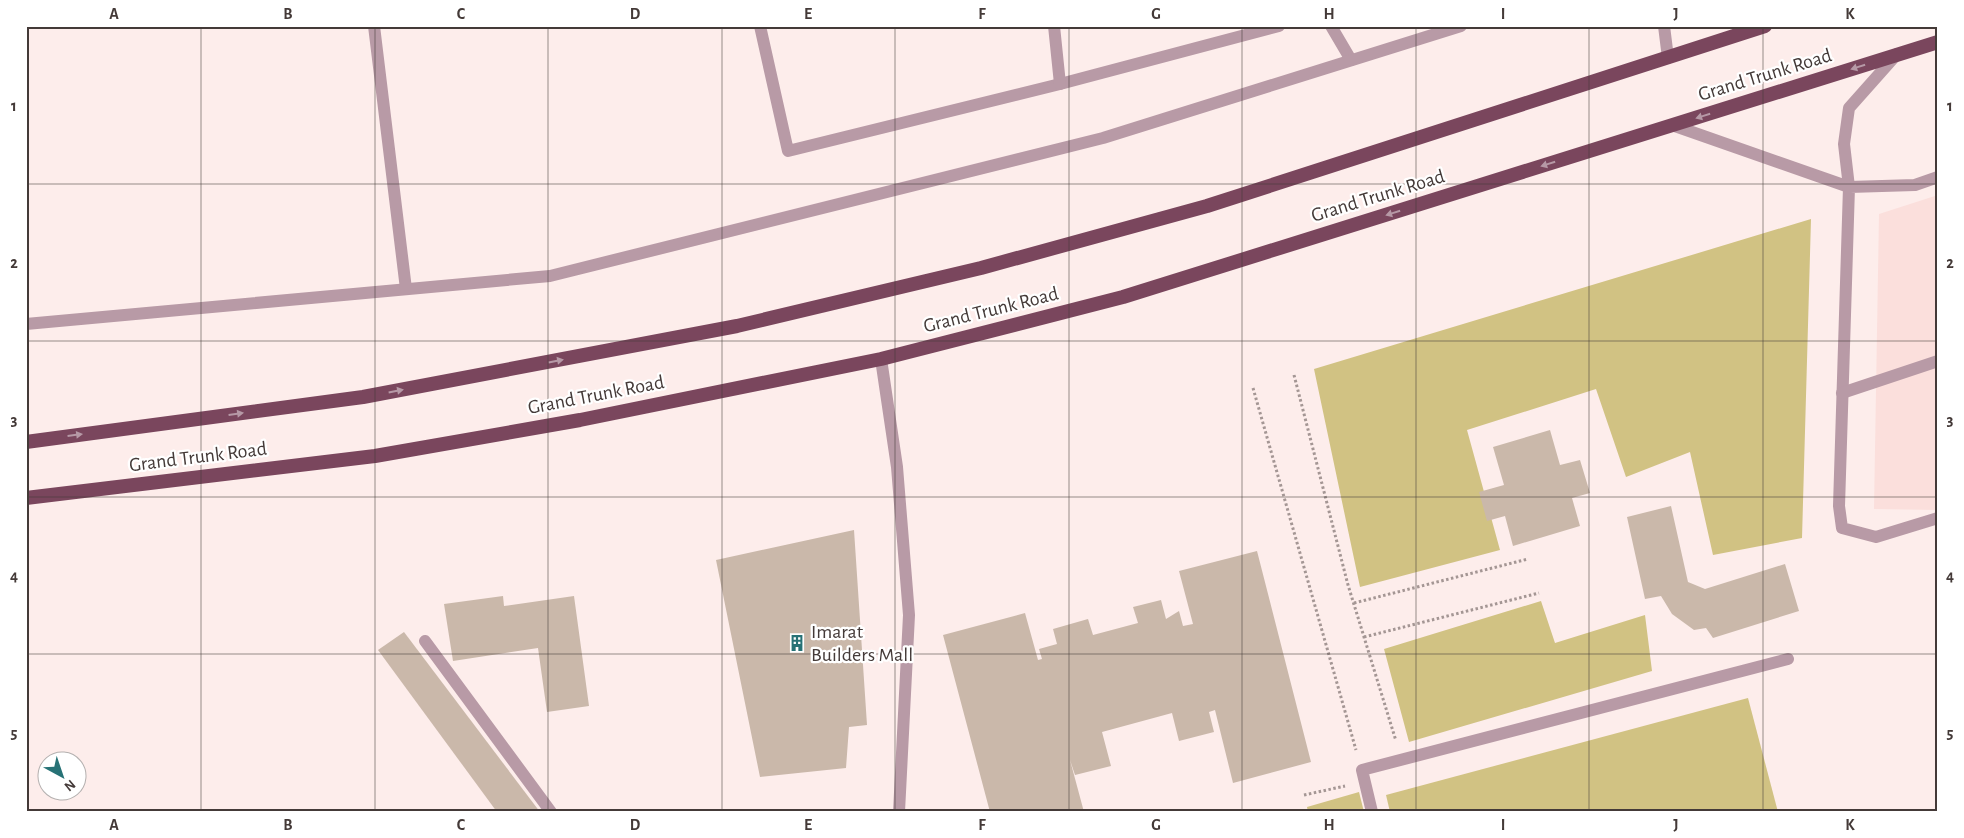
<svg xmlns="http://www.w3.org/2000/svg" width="1964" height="838" viewBox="0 0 1964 838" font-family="'Alegreya Sans',sans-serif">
  <rect width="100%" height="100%" fill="#fdedeb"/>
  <path fill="#fbdfdc" d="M1938,195V510L1874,509L1879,214Z"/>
  <g fill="#d1c283">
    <path d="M1811,219L1802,538L1713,555L1690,452L1626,477L1596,389L1467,430L1500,550L1360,587L1314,369Z"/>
    <path d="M1541,601L1555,643L1645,615L1652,671L1409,742L1384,649Z"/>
    <path d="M1748,698L1778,812H1390L1386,795Z"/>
    <path d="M1359,792L1364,812H1308L1307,807Z"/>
  </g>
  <g fill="#cab8aa">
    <path d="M1550,430L1560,465L1580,460L1590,493L1572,498L1580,526L1513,546L1505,516L1487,521L1479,492L1504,485L1493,447Z"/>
    <path d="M1671,506L1688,582L1705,589L1785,564L1799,611L1713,638L1706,628L1694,630L1672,614L1661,596L1645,599L1627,517Z"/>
    <path d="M854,530L867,725L849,727L846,768L760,777L716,560Z"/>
    <path d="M1257,551L1311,762L1233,783L1215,710L1209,712L1214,732L1179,741L1172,713L1102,732L1111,766L1075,775L1070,760L1084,812H990L943,635L1025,613L1038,660L1042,659L1039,649L1057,644L1053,629L1088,619L1093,635L1138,623L1133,607L1161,600L1166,619L1179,611L1183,626L1193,624L1179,571Z"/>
    <path d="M503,596L504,606L574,596L589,706L547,712L538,648L453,661L444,604Z"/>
    <path d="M404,632L540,812H497L378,650Z"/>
  </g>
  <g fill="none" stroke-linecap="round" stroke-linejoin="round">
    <g stroke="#a49694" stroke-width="3" stroke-dasharray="2.5 2.5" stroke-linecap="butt">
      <path d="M1294,375L1348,585L1396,741"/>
      <path d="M1253,388L1356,750"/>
      <path d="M1354,603L1528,559"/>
      <path d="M1364,637L1539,593"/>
      <path d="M1304,795L1345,786"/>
    </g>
    <g stroke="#b89aa6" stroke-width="12">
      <path d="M760,26L788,151L1060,84L1279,26"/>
      <path d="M1331,26L1351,60"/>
      <path d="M26,324L550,276L1103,138L1461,26"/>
    </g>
    <g stroke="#b89aa6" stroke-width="12">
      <path d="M374,26L406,289"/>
      <path d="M1054,26L1060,84"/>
      <path d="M1664,26L1668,58"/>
      <path d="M1672,125L1849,187L1844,144L1849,108L1897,54"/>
      <path d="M1938,177L1915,185L1849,187L1839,506L1842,528L1876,537L1938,518"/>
      <path d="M881,359L897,467L909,615L899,812"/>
      <path d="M1842,393L1938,361"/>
      <path d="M425,641L551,812"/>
      <path d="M1372,812L1362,770L1788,659"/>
    </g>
    <g stroke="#7a465d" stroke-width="14">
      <path d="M26,442L363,397L737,326L981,268L1207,206L1765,26"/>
      <path d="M26,498L375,456L580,420L881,359L1123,297L1938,42"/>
    </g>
  </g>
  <defs><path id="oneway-solid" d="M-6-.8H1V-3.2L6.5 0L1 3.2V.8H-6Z" transform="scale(1.25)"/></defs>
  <g fill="#b699a6">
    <use href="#oneway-solid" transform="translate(1858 67) rotate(162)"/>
    <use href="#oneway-solid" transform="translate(1703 116) rotate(163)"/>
    <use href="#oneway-solid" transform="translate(1548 164) rotate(163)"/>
    <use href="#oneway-solid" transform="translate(1393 213) rotate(163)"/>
    <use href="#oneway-solid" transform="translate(556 361) rotate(-11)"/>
    <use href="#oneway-solid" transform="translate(396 391) rotate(-11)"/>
    <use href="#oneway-solid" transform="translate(236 414) rotate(-8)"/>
    <use href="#oneway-solid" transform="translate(75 435) rotate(-7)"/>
  </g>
  <path fill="none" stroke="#443a38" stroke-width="1" stroke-opacity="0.55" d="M201,26V812M375,26V812M548,26V812M722,26V812M895,26V812M1069,26V812M1242,26V812M1416,26V812M1589,26V812M1763,26V812M26,184H1938M26,341H1938M26,497H1938M26,654H1938"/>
  <defs>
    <g id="building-bare" transform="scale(1.35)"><path d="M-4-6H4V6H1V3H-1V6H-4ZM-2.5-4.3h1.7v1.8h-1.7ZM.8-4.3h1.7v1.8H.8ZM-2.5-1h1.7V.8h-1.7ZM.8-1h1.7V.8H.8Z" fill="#277276" stroke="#fff" stroke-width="2.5" paint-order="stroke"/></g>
  </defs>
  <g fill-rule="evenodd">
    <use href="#building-bare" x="797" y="643"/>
  </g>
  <g text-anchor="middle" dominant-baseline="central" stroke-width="4.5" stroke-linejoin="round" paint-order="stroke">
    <g font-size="20" fill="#443a38" stroke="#fff">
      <text transform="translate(1765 75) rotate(-17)">Grand Trunk Road</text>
      <text transform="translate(1378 196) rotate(-17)">Grand Trunk Road</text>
      <text transform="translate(991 310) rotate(-14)">Grand Trunk Road</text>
      <text transform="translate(596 395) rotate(-11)">Grand Trunk Road</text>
      <text transform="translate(198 457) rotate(-7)">Grand Trunk Road</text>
    </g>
    <g font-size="20" fill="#443a38" stroke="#fff" text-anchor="start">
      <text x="811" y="632">Imarat<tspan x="811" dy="23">Builders Mall</tspan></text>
    </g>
  </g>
  <rect width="1964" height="838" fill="none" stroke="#ffffff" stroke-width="55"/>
  <g transform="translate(62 776) rotate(140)"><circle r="24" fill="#ffffff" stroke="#b4b0af"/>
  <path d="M0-4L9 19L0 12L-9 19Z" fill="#277276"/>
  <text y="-8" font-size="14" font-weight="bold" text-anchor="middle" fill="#443a38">N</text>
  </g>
  <rect x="28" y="28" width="1908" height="782" fill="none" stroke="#443a38" stroke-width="2"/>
  <g font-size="16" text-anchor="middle" font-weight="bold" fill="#443a38">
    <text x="114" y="19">A</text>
    <text x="288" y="19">B</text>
    <text x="461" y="19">C</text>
    <text x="635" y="19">D</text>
    <text x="808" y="19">E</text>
    <text x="982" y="19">F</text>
    <text x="1156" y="19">G</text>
    <text x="1329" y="19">H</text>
    <text x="1503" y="19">I</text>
    <text x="1676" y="19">J</text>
    <text x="1850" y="19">K</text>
    <text x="14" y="111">1</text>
    <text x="1950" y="111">1</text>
    <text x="14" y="268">2</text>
    <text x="1950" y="268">2</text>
    <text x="14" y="425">3</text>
    <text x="1950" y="425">3</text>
    <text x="14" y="581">4</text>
    <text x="1950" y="581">4</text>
    <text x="14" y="738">5</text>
    <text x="1950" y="738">5</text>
    <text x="114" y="830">A</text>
    <text x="288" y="830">B</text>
    <text x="461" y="830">C</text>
    <text x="635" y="830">D</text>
    <text x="808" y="830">E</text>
    <text x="982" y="830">F</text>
    <text x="1156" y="830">G</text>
    <text x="1329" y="830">H</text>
    <text x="1503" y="830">I</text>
    <text x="1676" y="830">J</text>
    <text x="1850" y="830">K</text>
  </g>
</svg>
